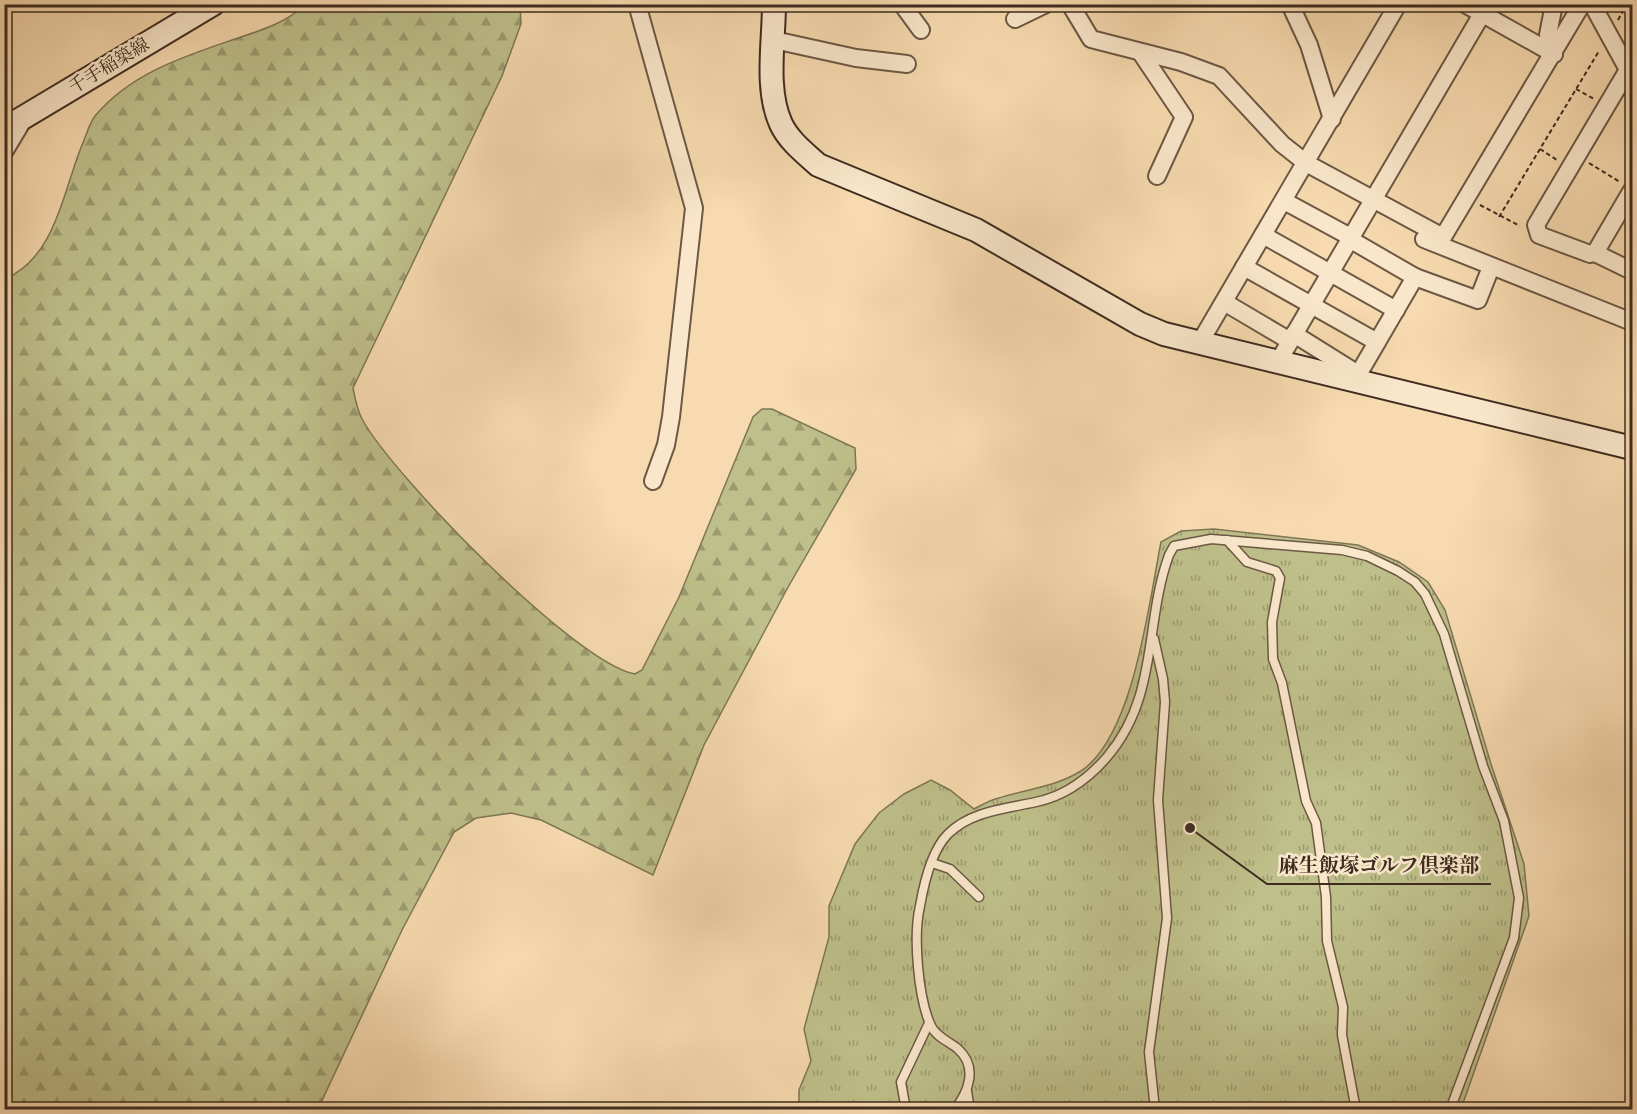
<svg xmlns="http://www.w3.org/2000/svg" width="1637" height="1114" viewBox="0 0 1637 1114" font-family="'Libre Bodoni','Noto Serif JP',serif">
  <defs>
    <pattern id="grass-tufts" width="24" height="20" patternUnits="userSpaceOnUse" patternTransform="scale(1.5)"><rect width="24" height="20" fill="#bebf8a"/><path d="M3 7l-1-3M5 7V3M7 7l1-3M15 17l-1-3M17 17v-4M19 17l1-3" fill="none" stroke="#9c9b70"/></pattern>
    <pattern id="forest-firs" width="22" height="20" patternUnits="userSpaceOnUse" patternTransform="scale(1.5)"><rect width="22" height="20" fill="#bebf8a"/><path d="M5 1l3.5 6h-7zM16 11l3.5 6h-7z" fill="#9c9b70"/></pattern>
  </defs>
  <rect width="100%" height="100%" fill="#f7daaf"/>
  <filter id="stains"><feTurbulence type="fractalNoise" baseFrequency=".00333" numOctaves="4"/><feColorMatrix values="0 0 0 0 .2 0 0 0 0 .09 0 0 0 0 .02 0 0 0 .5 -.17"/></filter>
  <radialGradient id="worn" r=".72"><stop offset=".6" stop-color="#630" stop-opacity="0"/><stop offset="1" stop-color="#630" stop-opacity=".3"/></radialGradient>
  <path fill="url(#grass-tufts)" stroke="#7e7656" stroke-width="1.5" d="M1214,529L1358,545L1399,562L1428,582L1445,610L1491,764L1524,864L1529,916L1461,1109L799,1110V1090L811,1061L804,1029L829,937V906L855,844L879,813L904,794L931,780L950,790L974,809C982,805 990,800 999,798C1027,789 1055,787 1081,771C1134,736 1149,602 1161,542L1181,531Z"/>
  <path fill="url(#forest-firs)" stroke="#7e7656" stroke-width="1.5" d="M305,5H520L521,24L502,76L353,388C355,399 357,409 362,419C393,476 575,663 635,674L642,670L679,597L753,417L762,409H772L855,448L856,469L787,589L704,745L653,875L541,820L511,813L476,818L454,832L402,930L318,1109H5V279C56,257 63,191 82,145C86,136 89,124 95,116C130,74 182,57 232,40C259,31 284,24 305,5Z"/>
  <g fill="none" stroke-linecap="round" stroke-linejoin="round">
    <g stroke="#6c5844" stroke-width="11">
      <g id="lane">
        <path d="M1227,540L1247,562L1276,571L1280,578L1272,622L1273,659L1282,683L1306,801L1316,823L1326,897L1327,941L1343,1007L1342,1035L1356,1110"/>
        <path d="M1154,639L1163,679L1165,702L1158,800L1167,918L1149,1052L1155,1110"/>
        <path d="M932,863L950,869L979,897"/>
        <path d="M967,1091L970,1110"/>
        <path d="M906,1110L901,1082L929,1023"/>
        <path d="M954,1110C969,1092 978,1067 958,1049C950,1042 936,1037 931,1026C918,998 913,936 920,906C924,883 931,851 948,834C971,811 1005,809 1036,802C1065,796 1088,779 1107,757C1159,696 1144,624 1169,555L1174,546L1211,539L1342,550L1367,556L1398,571L1415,582L1425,594L1444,634L1483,766L1504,821L1519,898L1514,938L1450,1110"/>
      </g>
    </g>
    <g stroke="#6c5844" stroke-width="20">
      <g id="street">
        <path d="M637,4L694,208L671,417L666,445L653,481"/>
        <path d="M902,4L921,30"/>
        <path d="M1070,4L1091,39L1181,62L1219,76L1282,144L1306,163L1443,237L1582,4"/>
        <path d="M1290,4L1309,45L1332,119"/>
        <path d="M1465,4L1554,54"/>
        <path d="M1592,4L1632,77"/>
        <path d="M1015,19L1046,4"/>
        <path d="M774,40L856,58L907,64"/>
        <path d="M1141,53L1184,117L1157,176"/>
        <path d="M1554,54L1548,35L1554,4"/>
        <path d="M1632,63L1536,225L1539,235L1590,254L1595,253L1632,190"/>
        <path d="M4,152L25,117"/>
        <path d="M1284,201L1345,234L1351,240L1415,277"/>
        <path d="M1263,235L1396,310"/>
        <path d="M1424,239L1632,322"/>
        <path d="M1595,253L1632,271"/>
        <path d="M1244,267L1377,342"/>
        <path d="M1224,302L1290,341"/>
        <path d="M1294,334L1358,374"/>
        <path d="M1199,344L1398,4"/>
        <path d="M1278,362L1482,14"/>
        <path d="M1355,380L1415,277L1478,300L1491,267"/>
      </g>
    </g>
    <g stroke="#3e2c21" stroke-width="26">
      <g id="secondary">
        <path d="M774,4C774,42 765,89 781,124C789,141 805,153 818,165L976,230L1140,324L1164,334L1632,448"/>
        <path d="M4,129L213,4"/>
      </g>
    </g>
    <g stroke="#3e2c21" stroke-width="2" stroke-dasharray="4.5 3" stroke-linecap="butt">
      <path d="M1618,20L1627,4"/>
      <path d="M1576,89L1594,99"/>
      <path d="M1540,149L1557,160"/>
      <path d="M1589,163L1620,182"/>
      <path d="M1480,205L1520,226"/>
      <path d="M1499,217L1599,51"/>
    </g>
    <use href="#lane" stroke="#fae7cb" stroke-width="8"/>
    <use href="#street" stroke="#fae7cb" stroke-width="16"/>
    <use href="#secondary" stroke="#fae7cb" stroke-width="22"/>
  </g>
  <g text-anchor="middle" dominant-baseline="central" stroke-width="5" stroke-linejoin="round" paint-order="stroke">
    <g font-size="18" fill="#3e2c21" stroke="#fae7cb">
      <text transform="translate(109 66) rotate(-31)">千手稲築線</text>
    </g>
  </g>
  <path fill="none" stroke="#3e2c21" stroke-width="2" d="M1190 828L1267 884H1491"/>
  <circle fill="#3e2c21" stroke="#fae7cb" stroke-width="2" cx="1190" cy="828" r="6"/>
  <g font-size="20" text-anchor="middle" font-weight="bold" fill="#3e2c21" stroke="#fae7cb" stroke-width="5" stroke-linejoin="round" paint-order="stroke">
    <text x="1379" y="872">麻生飯塚ゴルフ倶楽部</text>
  </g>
  <rect width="1637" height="1114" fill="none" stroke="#f7daaf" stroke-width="24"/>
  <rect x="6" y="6" width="1625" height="1102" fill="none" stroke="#3e2c21" stroke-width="3"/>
  <rect x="12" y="12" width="1613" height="1090" fill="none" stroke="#3e2c21" stroke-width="1.5"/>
  <rect width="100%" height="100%" filter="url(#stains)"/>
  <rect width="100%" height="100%" fill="url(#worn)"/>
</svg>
